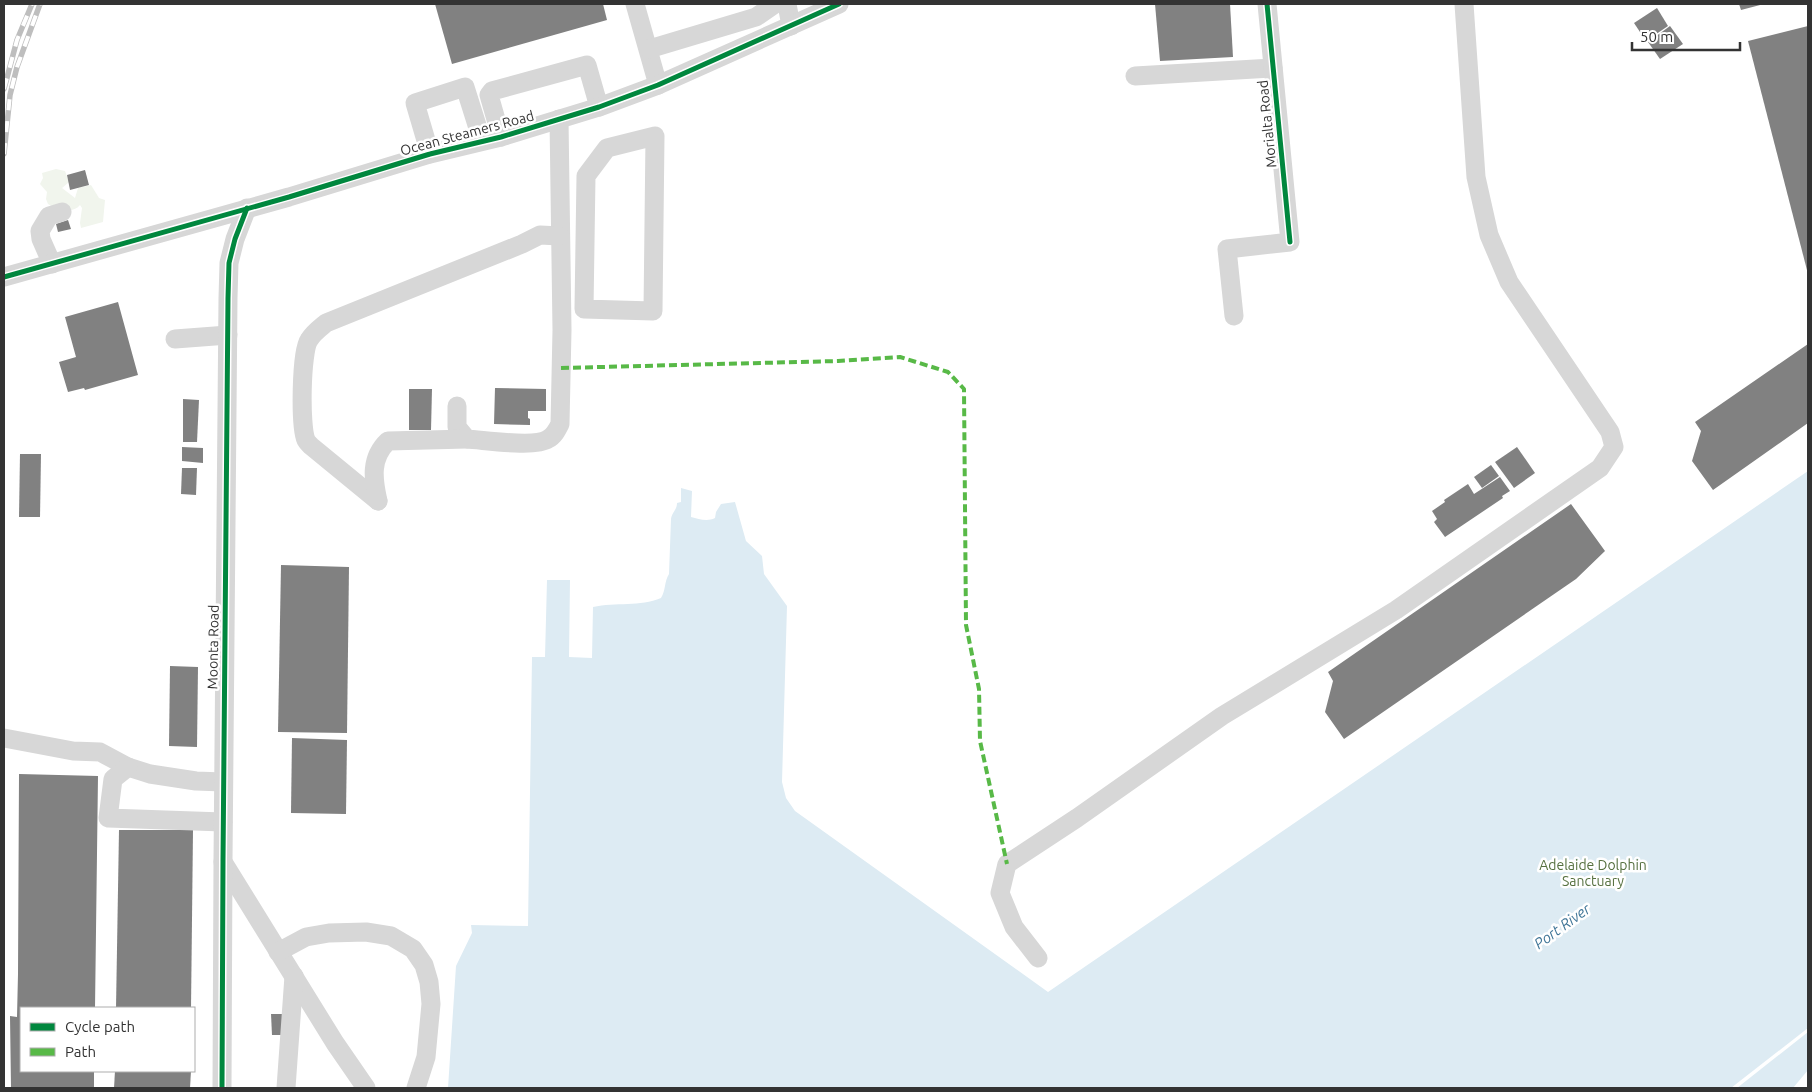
<svg xmlns="http://www.w3.org/2000/svg" width="1812" height="1092" viewBox="0 0 1812 1092" font-family="Ubuntu,sans-serif">
  <rect width="100%" height="100%" fill="#fff"/>
  <path fill="#f1f5ed" d="M56,169L65,171L69,182L62,188L75,198L78,188L91,185L99,198L105,200L103,222L81,228L80,223L82,208L80,205C73,214 58,210 48,204L46,199L47,192L40,184L43,178L42,173Z"/>
  <path fill="#ddebf3" d="M1808,471V1070L1793,1088H448L456,966L472,933L471,925L528,926L532,657H545L547,580H570L569,657L592,658L593,607C616,602 640,607 661,598C666,590 664,582 669,574L671,519C672,512 677,510 677,503L681,502V488L692,491L691,517C699,519 707,522 715,518L716,512L721,504L735,502L746,541L762,556L764,574L787,606L782,782L786,798L795,811L1048,992Z"/>
  <path fill="#fff" d="M1808,1028V1032L1737,1088H1731Z"/>
  <g fill="#818181">
    <path d="M435,4H603L607,20L452,64Z"/>
    <path d="M1155,4H1230L1233,57L1160,61Z"/>
    <path d="M1739,4H1764L1741,10Z"/>
    <path d="M1657,8L1668,26L1646,41L1634,23Z"/>
    <path d="M1670,26L1683,44L1660,59L1648,42Z"/>
    <path d="M1808,26V274L1748,41Z"/>
    <path d="M85,170L89,185L70,190L67,175Z"/>
    <path d="M68,220L71,229L58,232L56,224Z"/>
    <path d="M118,302L138,375L85,390L84,388L68,392L59,362L76,357L65,317Z"/>
    <path d="M1808,344V423L1713,490L1692,461L1701,431L1695,422Z"/>
    <path d="M495,388L546,389V411H528V418L530,419V425L494,424Z"/>
    <path d="M409,389H432L431,430H409Z"/>
    <path d="M183,399L199,400L197,442H183Z"/>
    <path d="M182,447L203,448V463L182,461Z"/>
    <path d="M1517,447L1535,473L1514,488L1495,462Z"/>
    <path d="M20,454H41L40,517H19Z"/>
    <path d="M1491,465L1499,476L1482,488L1474,477Z"/>
    <path d="M182,468H197L196,495L181,494Z"/>
    <path d="M1500,477L1510,491L1502,496L1503,498L1445,537L1434,522L1437,519L1432,511L1445,502L1444,500L1468,484L1474,494Z"/>
    <path d="M1571,504L1605,551L1576,579L1344,739L1325,712L1333,681L1328,672Z"/>
    <path d="M281,565L349,567L347,733L278,732Z"/>
    <path d="M170,666L198,667L197,747L169,746Z"/>
    <path d="M292,738L347,740L346,814L291,813Z"/>
    <path d="M19,774L98,776L95,1008H21V1071H94V1088H11L10,1016L17,1017L18,974Z"/>
    <path d="M119,830H193L191,1008H116Z"/>
    <path d="M271,1014H287V1035H272Z"/>
    <path d="M115,1071H191L190,1088H114Z"/>
  </g>
  <g fill="none" stroke-linecap="round" stroke-linejoin="round">
    <g stroke="#d7d7d7" stroke-width="19">
      <path d="M635,4L658,85"/>
      <path d="M787,4L791,26"/>
      <path d="M649,49L756,17L775,4"/>
      <path d="M1135,76L1273,68"/>
      <path d="M655,136L653,311L584,309L586,176L607,148Z"/>
      <path d="M501,137L489,95L492,91L587,65L599,107"/>
      <path d="M430,154L415,103L465,87L482,141"/>
      <path d="M52,264L41,239L40,231L49,216L62,212"/>
      <path d="M4,277L289,197L430,154L501,137L599,107L658,85L839,4"/>
      <path d="M1234,316L1227,249L1290,242L1267,4"/>
      <path d="M175,339L228,335"/>
      <path d="M457,406V427L467,439C485,440 535,448 548,439C554,436 557,430 560,424L562,330L559,119"/>
      <path d="M378,501L311,446C309,444 307,442 306,440C300,426 301,352 309,340C313,333 320,328 326,323L522,244L540,235L560,236"/>
      <path d="M378,501C373,479 370,458 388,441L467,439"/>
      <path d="M4,738L73,751L100,752L128,767L150,774L196,781L223,782"/>
      <path d="M128,767L113,779L108,818L223,822"/>
      <path d="M223,862L335,1043L366,1088"/>
      <path d="M278,952L306,937L329,933L366,932L391,936L413,949L424,965L429,982L431,1004L426,1057L416,1088"/>
      <path d="M1038,958L1014,927L1000,893L1007,864L1077,818L1222,716L1396,610L1600,468L1614,447L1610,432L1509,282L1489,235L1476,177L1464,4"/>
      <path d="M222,1088L223,861L228,298L229,263L235,239L247,208"/>
      <path d="M286,1088L294,976"/>
    </g>
    <g stroke="#bebebe" stroke-width="5.5">
      <g id="rail">
        <path d="M4,89L17,40L32,4"/>
        <path d="M4,154L10,95L17,67L40,4"/>
      </g>
    </g>
    <use href="#rail" stroke="#fff" stroke-width="4" stroke-dasharray="11" stroke-linecap="butt"/>
    <path stroke="#58b947" stroke-width="4" stroke-dasharray="8 4" stroke-linecap="butt" d="M561,368L838,361L900,357L948,372L964,389L966,625L979,689L980,741L1007,864"/>
    <g stroke="#fff" stroke-width="8">
      <g id="cycleway">
        <path d="M1267,4L1290,242"/>
        <path d="M4,277L289,197L430,154L501,137L599,107L658,85L839,4"/>
        <path d="M222,1088L223,861L228,298L229,263L235,239L247,208"/>
      </g>
    </g>
    <use href="#cycleway" stroke="#00873e" stroke-width="5"/>
  </g>
  <g text-anchor="middle" dominant-baseline="central" stroke-width="5" stroke-linejoin="round" paint-order="stroke">
    <g font-size="14" fill="#333" stroke="#fff">
      <text transform="translate(1267 124) rotate(-96)">Morialta Road</text>
      <text transform="translate(467 133) rotate(-15)">Ocean Steamers Road</text>
      <text transform="translate(213 647) rotate(-89)">Moonta Road</text>
    </g>
    <g font-size="14" fill="#56703f" stroke="#fff">
      <text x="1593" y="865">Adelaide Dolphin<tspan x="1593" dy="16">Sanctuary</tspan></text>
    </g>
    <g font-size="15" font-style="italic" fill="#3f7597" stroke="#fff">
      <text transform="translate(1562 926) rotate(-36)">Port River</text>
    </g>
  </g>
  <rect width="1812" height="1092" fill="none" stroke="#333333" stroke-width="10"/>
  <rect x="20" y="1007" width="175" height="65" fill="#ffffff" stroke="#adadad"/>
  <rect x="30" y="1023" width="25" height="8" fill="#00873e" stroke="#adadad"/>
  <text x="65" y="1032" font-size="15" fill="#333333">Cycle path</text>
  <rect x="30" y="1048" width="25" height="8" fill="#58b947" stroke="#adadad"/>
  <text x="65" y="1057" font-size="15" fill="#333333">Path</text>
  <path d="M1632 42v8h108v-8" fill="none" stroke="#333333" stroke-width="2.5"/>
  <text x="1640" y="42" font-size="15" fill="#333333" stroke="#ffffff" stroke-width="4" paint-order="stroke">50 m</text>
</svg>
